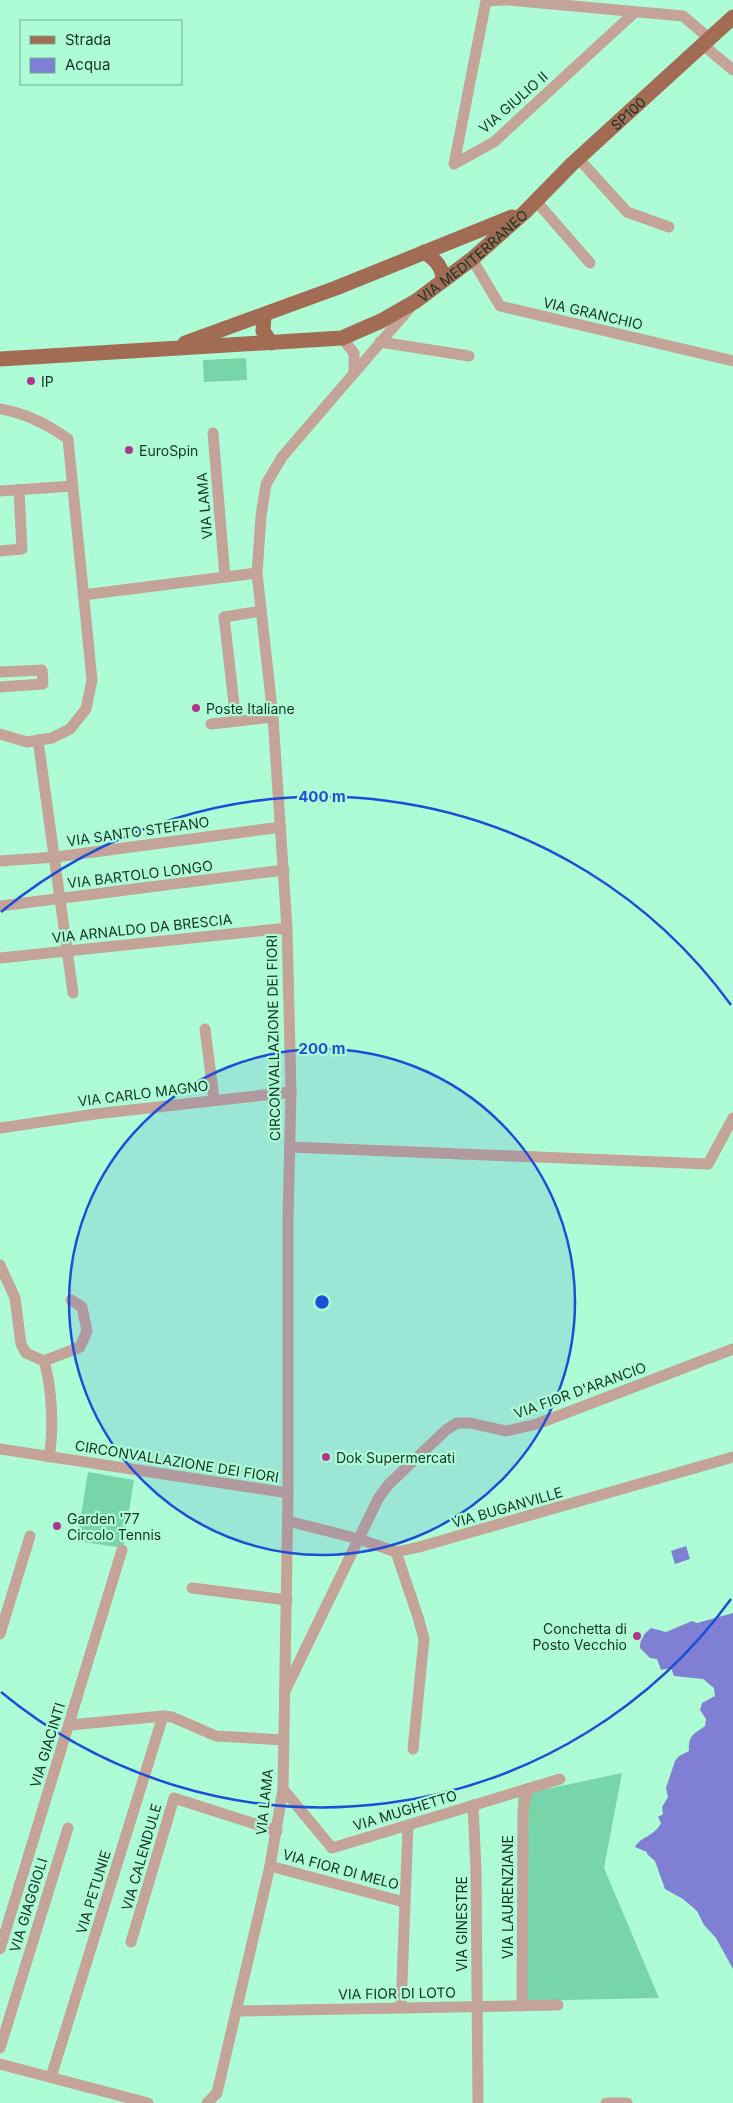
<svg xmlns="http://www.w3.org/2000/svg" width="733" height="2103" viewBox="0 0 733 2103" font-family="Inter,sans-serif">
  <rect width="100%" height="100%" fill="#aefcd5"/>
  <g fill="#78d5a9">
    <path d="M246,358L247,380L204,382L203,360Z"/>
    <path d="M88,1472L134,1480L123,1548L77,1541Z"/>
    <path d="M622,1773L604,1868L659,1998L518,2001V1795Z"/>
  </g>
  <g fill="#7f7fd3">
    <path d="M686,1546L690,1559L675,1564L671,1551Z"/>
    <path d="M733,1613V1969L716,1938L704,1925L697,1911L683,1899L665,1889L655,1861L647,1854V1852L635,1847C641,1836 654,1837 661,1823L658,1817L663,1814L662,1807L668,1797L666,1788L675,1761L679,1756L689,1751C688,1734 695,1734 705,1726L706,1719L700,1710L702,1703L715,1696L714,1688L703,1679L674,1676L671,1668L661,1670L657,1659L650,1658L640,1648C640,1638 644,1634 651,1628L666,1632L692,1621L697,1623Z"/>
  </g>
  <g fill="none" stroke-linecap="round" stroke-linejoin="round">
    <g stroke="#c4a498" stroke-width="11">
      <path d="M505,0L486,1L454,164L494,142L635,12"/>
      <path d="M508,0L683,16L710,39"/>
      <path d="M703,45L733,70"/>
      <path d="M578,158L627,212L669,227"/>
      <path d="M536,201L590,263"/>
      <path d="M472,259L500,306L733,361"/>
      <path d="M342,338L354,353V373"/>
      <path d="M380,342L469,356"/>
      <path d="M0,409C26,413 47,424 68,439L92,680L86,709L70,729L52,738L27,742L0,734"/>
      <path d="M213,433L225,577"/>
      <path d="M0,491L73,486"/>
      <path d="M0,551L22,549L19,490"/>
      <path d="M83,595L257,573"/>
      <path d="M0,672L42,670L43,684L0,687"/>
      <path d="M236,721L224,617L261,611"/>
      <path d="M211,724L273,717"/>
      <path d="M38,740L73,993"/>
      <path d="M0,861L56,857L281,827"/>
      <path d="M0,906L284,870"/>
      <path d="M0,958L287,928"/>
      <path d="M205,1029L214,1099"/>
      <path d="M0,1128L95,1114L291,1092"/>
      <path d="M290,1147L708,1164L733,1118"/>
      <path d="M0,1265L15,1298L21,1344L26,1353L44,1361C52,1388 54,1429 49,1457"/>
      <path d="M44,1361L80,1347L87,1331L82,1307L71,1300"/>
      <path d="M0,1449L288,1493V1219L291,1092L287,928L273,717L257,573L261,516L266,484L282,457L410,308"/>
      <path d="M288,1521L359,1539L396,1552L419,1547L733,1457"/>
      <path d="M396,1552L418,1617L424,1639L413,1749"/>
      <path d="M192,1588L287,1600"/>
      <path d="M0,1634L30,1536"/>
      <path d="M285,1691L378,1499L388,1485L446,1430L457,1423H470L506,1431L537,1424L733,1349"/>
      <path d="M70,1725L163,1716L172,1717L216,1736L284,1740"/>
      <path d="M283,1789L332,1848L560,1779"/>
      <path d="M473,1805L476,1870L478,2103"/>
      <path d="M270,1866L404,1902"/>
      <path d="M131,1942L174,1798L277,1831"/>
      <path d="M0,1949L122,1550"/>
      <path d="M522,2006L523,1811L527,1789"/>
      <path d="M401,2008L408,1825"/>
      <path d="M236,2011L558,2005"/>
      <path d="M0,2048L68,1828"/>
      <path d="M0,2064L148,2103"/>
      <path d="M51,2077L163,1716"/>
      <path d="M207,2103L217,2093L270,1866L283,1789L288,1493"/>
      <path d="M606,2103H627"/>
    </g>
    <g stroke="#a26b54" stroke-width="15">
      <path d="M424,252C435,259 443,267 443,280"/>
      <path d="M264,315L263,331L271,343"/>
      <path d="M185,343L336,288L512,217"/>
      <path id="s1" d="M0,359L342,338L381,321L416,301L472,259L525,212L572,164L733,17"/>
    </g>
  </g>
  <circle cx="322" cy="1302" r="253" fill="#1d4ed8" fill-opacity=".12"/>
  <g fill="none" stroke="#1d4ed8" stroke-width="2.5">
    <circle cx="322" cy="1302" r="253"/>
    <path d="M731 1599A505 505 0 0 1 1 1692M1 912A505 505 0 0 1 731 1005"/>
  </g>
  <g fill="#af368a" stroke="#aefcd5" stroke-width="2">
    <circle cx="31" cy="381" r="5"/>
    <circle cx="129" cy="450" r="5"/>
    <circle cx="196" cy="708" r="5"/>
    <circle cx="326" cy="1457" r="5"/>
    <circle cx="57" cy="1526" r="5"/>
    <circle cx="637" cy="1636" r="5"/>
  </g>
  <g text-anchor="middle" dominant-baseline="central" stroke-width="4.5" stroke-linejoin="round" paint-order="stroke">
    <g font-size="14" fill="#133325" stroke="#aefcd5">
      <text transform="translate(513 102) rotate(-41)">VIA GIULIO II</text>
      <text stroke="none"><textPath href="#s1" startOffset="709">SP100</textPath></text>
      <text stroke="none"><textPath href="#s1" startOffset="498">VIA MEDITERRANEO</textPath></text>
      <text transform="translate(593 313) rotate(13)">VIA GRANCHIO</text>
      <text transform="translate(204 506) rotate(-95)">VIA LAMA</text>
      <text transform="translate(138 831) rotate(-8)">VIA SANTO STEFANO</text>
      <text transform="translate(140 874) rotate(-7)">VIA BARTOLO LONGO</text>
      <text transform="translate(142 928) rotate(-6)">VIA ARNALDO DA BRESCIA</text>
      <text transform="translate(273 1038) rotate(-91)">CIRCONVALLAZIONE DEI FIORI</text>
      <text transform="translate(143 1093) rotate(-7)">VIA CARLO MAGNO</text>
      <text transform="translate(580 1390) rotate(-20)">VIA FIOR D'ARANCIO</text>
      <text transform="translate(177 1461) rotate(9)">CIRCONVALLAZIONE DEI FIORI</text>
      <text transform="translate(507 1507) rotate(-16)">VIA BUGANVILLE</text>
      <text transform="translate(47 1745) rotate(-73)">VIA GIACINTI</text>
      <text transform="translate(264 1802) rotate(-84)">VIA LAMA</text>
      <text transform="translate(405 1810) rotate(-17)">VIA MUGHETTO</text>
      <text transform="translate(141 1857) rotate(-74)">VIA CALENDULE</text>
      <text transform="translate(341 1869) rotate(15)">VIA FIOR DI MELO</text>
      <text transform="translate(93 1892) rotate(-73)">VIA PETUNIE</text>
      <text transform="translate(507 1897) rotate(-90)">VIA LAURENZIANE</text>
      <text transform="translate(28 1905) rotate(-73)">VIA GIAGGIOLI</text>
      <text transform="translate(461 1924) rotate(-90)">VIA GINESTRE</text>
      <text transform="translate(397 1993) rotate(-1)">VIA FIOR DI LOTO</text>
    </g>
    <g font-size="14" fill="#133325" stroke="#aefcd5" text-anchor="start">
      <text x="41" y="381">IP</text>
      <text x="139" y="450">EuroSpin</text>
      <text x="206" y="708">Poste Italiane</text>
      <text x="336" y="1457">Dok Supermercati</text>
      <text x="67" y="1518">Garden '77<tspan x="67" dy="16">Circolo Tennis</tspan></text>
      <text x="627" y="1628" text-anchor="end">Conchetta di<tspan x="627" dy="16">Posto Vecchio</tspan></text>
    </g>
  </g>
  <circle cx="322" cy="1302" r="8" fill="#1d4ed8" stroke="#aefcd5" stroke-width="2.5"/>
  <g font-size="15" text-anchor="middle" font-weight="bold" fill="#1d4ed8" stroke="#aefcd5" stroke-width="4.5" stroke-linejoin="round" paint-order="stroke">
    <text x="322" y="802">400 m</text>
    <text x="322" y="1054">200 m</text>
  </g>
  <rect x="20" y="20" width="162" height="65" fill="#aefcd5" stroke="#70ac8f"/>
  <rect x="30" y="36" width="25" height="8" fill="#a26b54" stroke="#70ac8f"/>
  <text x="65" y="45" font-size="15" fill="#133325">Strada</text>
  <rect x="30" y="58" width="25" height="15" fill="#7f7fd3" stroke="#70ac8f"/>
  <text x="65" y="70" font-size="15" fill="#133325">Acqua</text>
</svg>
